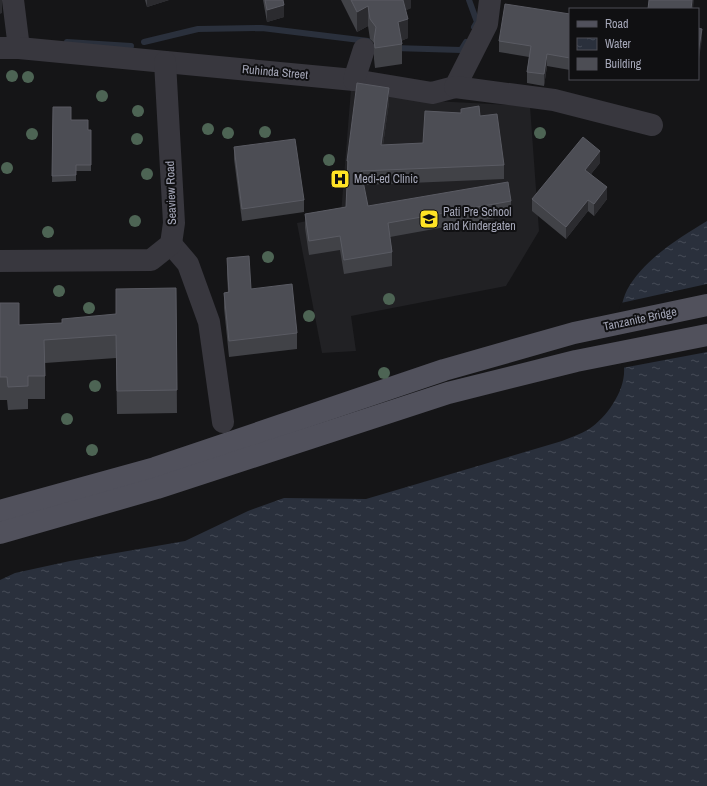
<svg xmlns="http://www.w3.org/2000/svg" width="707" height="786" viewBox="0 0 707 786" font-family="'Archivo Narrow',sans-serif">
  <defs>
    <pattern id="water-ripples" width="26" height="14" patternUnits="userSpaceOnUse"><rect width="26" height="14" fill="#2a303c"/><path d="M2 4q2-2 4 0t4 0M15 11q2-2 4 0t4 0" fill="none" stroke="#464b56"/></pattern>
  </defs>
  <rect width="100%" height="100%" fill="#151517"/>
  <path fill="#212124" d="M351,89L414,100L530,106L539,231L506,286L351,316L356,351L322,353L297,223L341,214Z"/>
  <path fill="url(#water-ripples)" d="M707,221V786H0V580L15,573L70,561L185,541L248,511L284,498L366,499L562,441C571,437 581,434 589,429C607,417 626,390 624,367C622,341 615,315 627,290C643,260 679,238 707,221Z"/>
  <path fill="#151517" d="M707,284V352L622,368L618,334V312L621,303Z"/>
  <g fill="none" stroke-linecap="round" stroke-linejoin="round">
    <g stroke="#2a303c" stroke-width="6">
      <path d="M469,0L477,22L474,27"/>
      <path d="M67,42L131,46"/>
      <path d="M144,42L198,29L262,28L368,41"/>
      <path d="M394,48L461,50L466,42"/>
    </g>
    <g stroke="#38373e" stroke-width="22">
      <path d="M13,0L19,48"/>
      <path d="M0,48H19L354,80L432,93L455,87L487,24L490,0"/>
      <path d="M354,80L364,49"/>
      <path d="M455,87L554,100L652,125"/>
      <path d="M171,244L188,264L209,322L223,422"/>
      <path d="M0,261L151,260L171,244L174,223L165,62"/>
    </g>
    <g stroke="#51515c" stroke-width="22">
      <path d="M0,511L155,468L444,370L574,333L707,305"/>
      <path d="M0,533L157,488L448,393L576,361L707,335"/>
    </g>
  </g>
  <g fill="#4d6454">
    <circle cx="12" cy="76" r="6"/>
    <circle cx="28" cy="77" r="6"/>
    <circle cx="102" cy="96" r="6"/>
    <circle cx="138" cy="111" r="6"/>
    <circle cx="208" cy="129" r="6"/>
    <circle cx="265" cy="132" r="6"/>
    <circle cx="228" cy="133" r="6"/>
    <circle cx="540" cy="133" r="6"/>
    <circle cx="32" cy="134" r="6"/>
    <circle cx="137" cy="139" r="6"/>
    <circle cx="329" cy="160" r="6"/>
    <circle cx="7" cy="168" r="6"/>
    <circle cx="147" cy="174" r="6"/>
    <circle cx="135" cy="221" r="6"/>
    <circle cx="48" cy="232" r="6"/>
    <circle cx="268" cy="257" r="6"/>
    <circle cx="59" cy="291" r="6"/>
    <circle cx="389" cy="299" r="6"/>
    <circle cx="89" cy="308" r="6"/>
    <circle cx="309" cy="316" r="6"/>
    <circle cx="384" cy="373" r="6"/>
    <circle cx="95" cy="386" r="6"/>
    <circle cx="67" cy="419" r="6"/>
    <circle cx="92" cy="450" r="6"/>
  </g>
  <g fill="#414247">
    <path d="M145,0H169L147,7Z"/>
    <path d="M263,0H283L284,17L267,22Z"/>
    <path d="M341,0H411V8L406,10L408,38L401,41L402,44V64L375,68L374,59V43L370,39L368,26L357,32Z"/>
    <path d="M570,14V70L547,66L544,86L527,83V72L529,57L499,52V41Z"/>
    <path d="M592,79H600V80Z"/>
    <path d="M389,102L383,145L423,143L461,113V109L480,116L504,165V179L363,185L368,206L511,201V215L390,237L392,252V266L344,274L340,250L309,255L305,228V214L346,207L348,175H347V161Z"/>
    <path d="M53,107L71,120L88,130H91V171H76V181L52,182Z"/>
    <path d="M234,147L304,200V212L242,221L234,159Z"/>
    <path d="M600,163L591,174L607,199L594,216L588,211L566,239L532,211V199Z"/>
    <path d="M227,258L251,289L297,333V349L229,357L224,308V293L228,292L227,274Z"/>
    <path d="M176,288L177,413L117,414L116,358L45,363V399H28V409L8,410L7,400H0V303L19,325L62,323L116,314Z"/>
  </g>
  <g fill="#2b2b2f">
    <path d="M0,0H2V13L0,14Z"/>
    <path d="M147,0H169L147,7Z"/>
    <path d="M401,0H411V8L401,13Z"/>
    <path d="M692,0H694L693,9H691Z"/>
    <path d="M284,5V17L267,22V10Z"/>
    <path d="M368,6V26L357,32V12Z"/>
    <path d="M408,19V38L398,42V22Z"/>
    <path d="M702,29V40L698,65V53Z"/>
    <path d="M547,54V66L544,86V74Z"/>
    <path d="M389,88V102L381,159V145Z"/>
    <path d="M600,151V163L585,181V170Z"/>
    <path d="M607,187V199L594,216V204Z"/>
    <path d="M588,200V211L566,239V227Z"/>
  </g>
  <g fill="#4c4d54" stroke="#5a5b63">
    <path d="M265,0H283L284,5L267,10Z"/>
    <path d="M351,0H403L408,19L398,22L402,44L375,48L374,40L376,27L370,19L368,6L357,12Z"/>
    <path d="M649,0H692L691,9H648Z"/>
    <path d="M505,4L570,14V58L547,54L544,74L527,72L531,46L499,41Z"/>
    <path d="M698,28L702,29L698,53Z"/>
    <path d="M357,83L389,88L381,145L423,143L425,111L461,113V109L479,106L480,116L497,114L504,165L361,171L368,206L508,182L511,201L388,223L392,252L344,260L340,236L309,241L305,214L346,207L348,161H347Z"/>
    <path d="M53,107H71V120H88V130H91V165H76V175L52,176Z"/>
    <path d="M583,137L600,151L585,170L607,187L594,204L588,200L566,227L532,199Z"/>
    <path d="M295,139L304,200L242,209L234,147Z"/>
    <path d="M249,256L251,289L292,284L297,333L229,341L224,293L229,292L227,258Z"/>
    <path d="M176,288L177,390L117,391L116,335L44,340L45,376H28V386L8,387L7,377H0V303H19V325L62,323V319L116,314V289Z"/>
  </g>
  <defs>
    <g id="hospital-square" transform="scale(1)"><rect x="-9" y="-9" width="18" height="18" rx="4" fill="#ffe325" stroke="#101012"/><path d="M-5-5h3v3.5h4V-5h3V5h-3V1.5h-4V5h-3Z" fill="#111"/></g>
    <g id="school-square" transform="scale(1)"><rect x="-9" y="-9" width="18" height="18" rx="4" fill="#ffe325" stroke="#101012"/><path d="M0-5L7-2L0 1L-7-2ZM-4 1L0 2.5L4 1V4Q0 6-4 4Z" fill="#111"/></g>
  </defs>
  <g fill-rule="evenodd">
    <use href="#hospital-square" x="340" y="179"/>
    <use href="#school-square" x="429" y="219"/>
  </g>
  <g text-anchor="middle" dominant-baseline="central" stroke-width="4" stroke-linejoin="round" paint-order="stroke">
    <g font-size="12" fill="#a5a7b8" stroke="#101012">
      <text transform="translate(275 72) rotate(5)">Ruhinda Street</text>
      <text transform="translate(171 193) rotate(-92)">Seaview Road</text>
      <text transform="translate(640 319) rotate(-12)">Tanzanite Bridge</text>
    </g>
    <g font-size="12" fill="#a5a7b8" stroke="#101012" text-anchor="start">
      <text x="354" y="179">Medi-ed Clinic</text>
      <text x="443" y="212">Pati Pre School<tspan x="443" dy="14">and Kindergaten</tspan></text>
    </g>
  </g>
  <rect x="569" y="8" width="130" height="72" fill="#101012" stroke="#4c4c54"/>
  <rect x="577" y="21" width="20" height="6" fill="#51515c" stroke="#4c4c54"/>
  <text x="605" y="28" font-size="12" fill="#a5a7b8">Road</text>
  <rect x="577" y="38" width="20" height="12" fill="url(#water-ripples)" stroke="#4c4c54"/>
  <text x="605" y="48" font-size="12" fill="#a5a7b8">Water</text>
  <rect x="577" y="58" width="20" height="12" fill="#4c4d54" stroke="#4c4c54"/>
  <text x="605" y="68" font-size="12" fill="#a5a7b8">Building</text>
</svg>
